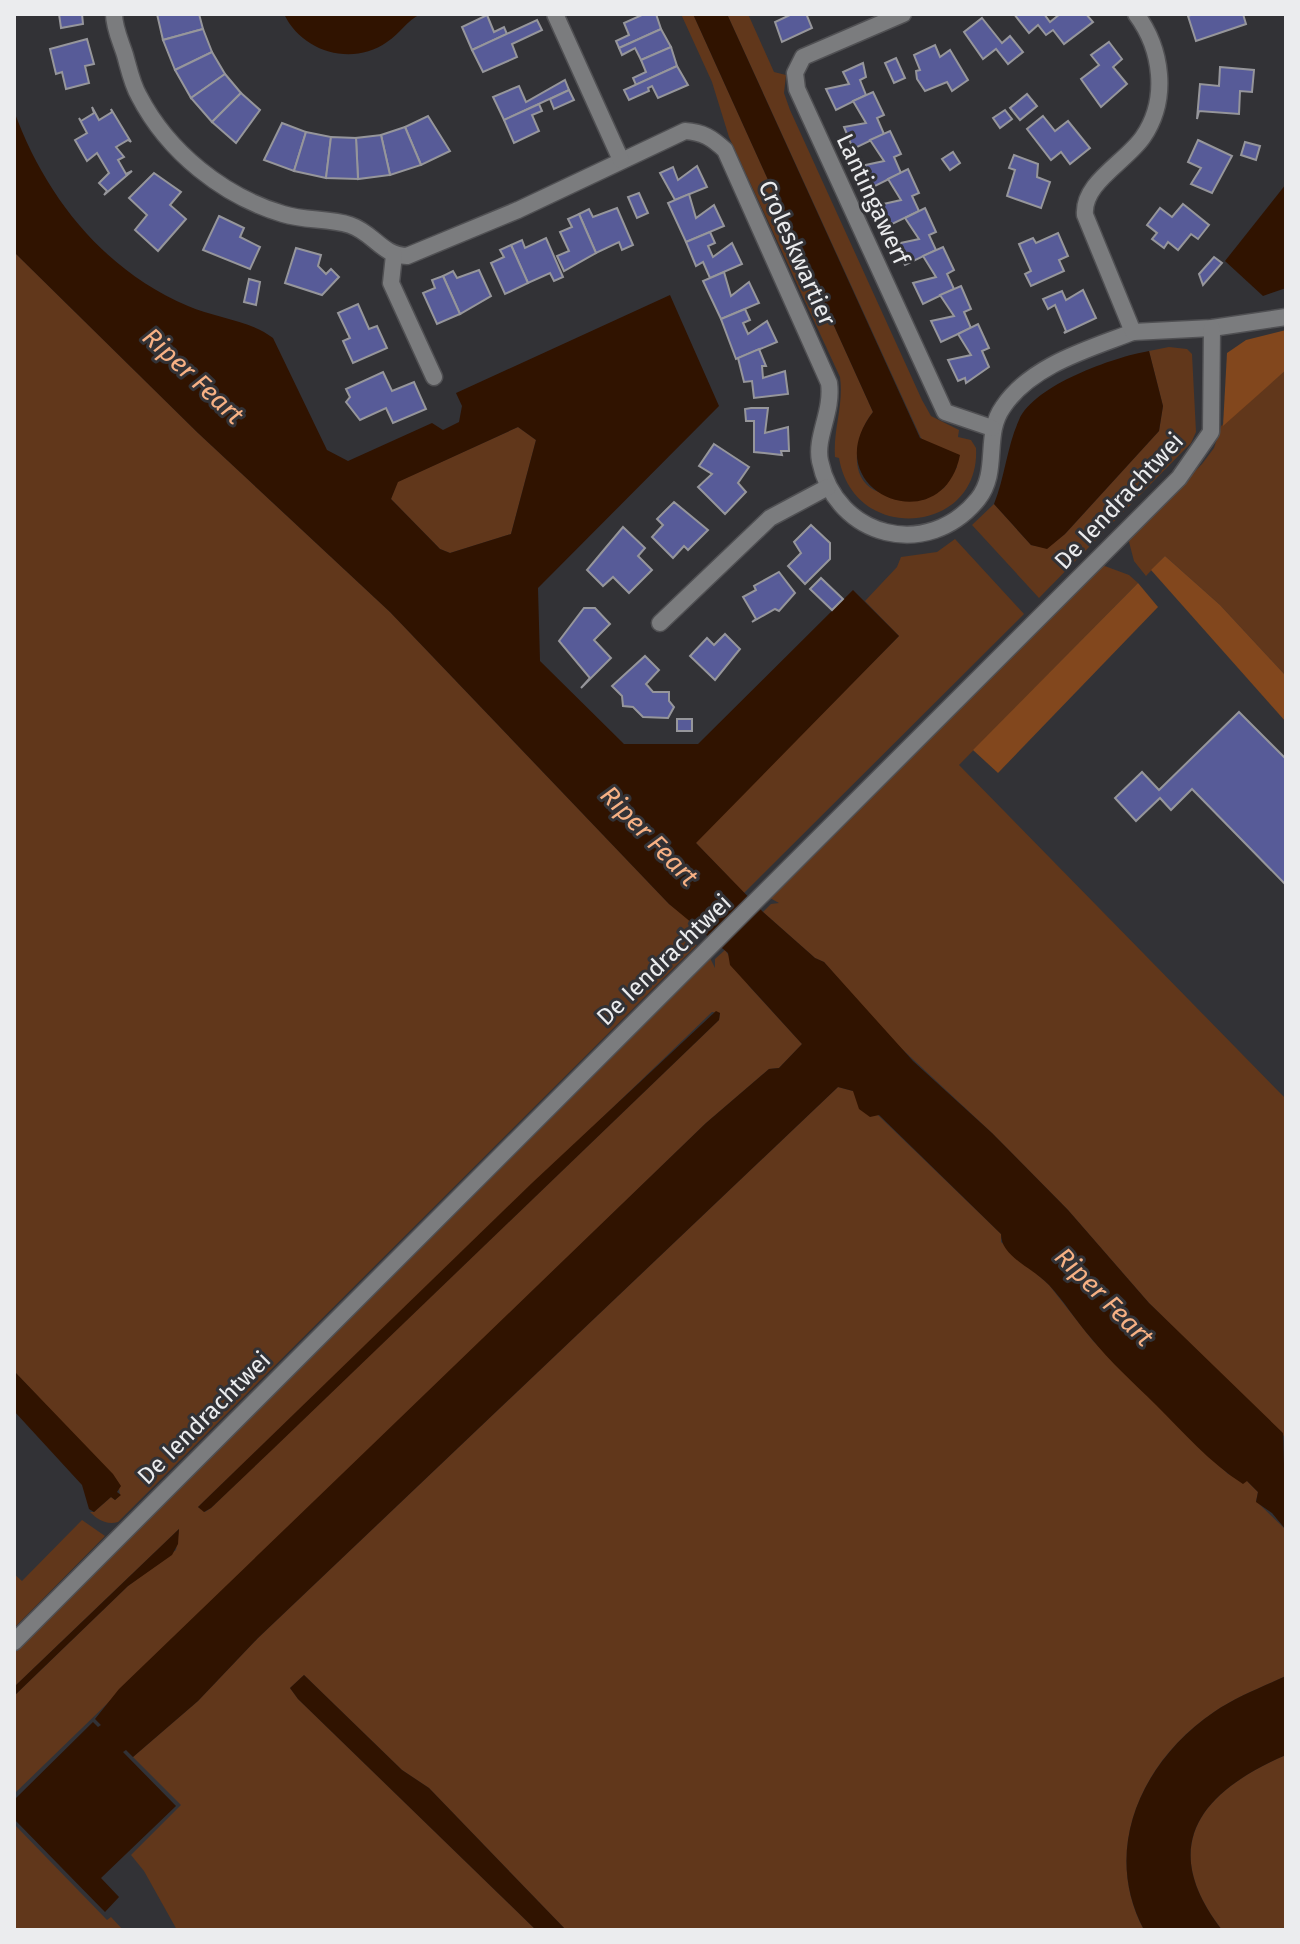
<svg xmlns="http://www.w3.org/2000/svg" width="1300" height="1944" viewBox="0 0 1300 1944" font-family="'Fira Sans',sans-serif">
  <rect width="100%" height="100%" fill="#323236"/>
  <g fill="#61371b" fill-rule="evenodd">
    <path d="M681,14H693L873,412C857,431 846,475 874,490C887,497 909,497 923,500L944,488L957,467L921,438L727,14H748L774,72L786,75L784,93L790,110L922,400L931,416L959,430L958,437L971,440L976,448C981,534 854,546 839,458L835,457C833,429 844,405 840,377L729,137L712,82Z"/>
    <path d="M14,252L198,433L390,612L669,904L706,932L696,941H689L697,945L118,1522C106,1525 98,1520 90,1512H94L111,1497L115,1500L120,1495L118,1482L14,1371Z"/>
    <path d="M1169,347L1187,349L1192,354L1196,432L1191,443L1039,598L972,525L994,504L1031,545L1047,548L1065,534L1159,431L1163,406L1149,351Z"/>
    <path d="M1286,370V676L1220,605L1165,556L1146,576L1134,561L1128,538L1202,464L1214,448L1221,426Z"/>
    <path d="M518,427L536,440L511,534L450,553L440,549L391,499L397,482Z"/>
    <path d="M955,539L1024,614L744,893L695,842L899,636L865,601L897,567L901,557L937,552Z"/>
    <path d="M1102,565L1129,575L1138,583L959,765L1286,1099V1438L1149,1303L1068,1210L992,1133L887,1035L824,962L815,958L763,912L771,904L779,903L770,898Z"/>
    <path d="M725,950L749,986L802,1044L779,1068L769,1069L706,1123L14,1794V1696L128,1586L176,1550L179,1529L14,1687V1653L710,958L715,968V959ZM712,1012L720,1013L719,1020L211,1508L205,1512L198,1507Z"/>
    <path d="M838,1087L853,1091L1001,1234V1242L1049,1285L1093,1341L1228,1474L1247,1481L1258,1492L1256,1501L1286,1530V1676C1262,1687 1236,1697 1214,1712C1142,1760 1101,1850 1144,1930H566L429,1788L402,1770L304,1675L290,1688L298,1699L536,1930H177L144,1871L131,1855L181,1805L133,1757L198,1701L258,1638Z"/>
    <path d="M82,1520L105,1536L14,1628V1574L22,1581Z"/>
    <path d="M1286,1755V1930H1222C1157,1846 1200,1792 1286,1755Z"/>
    <path d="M14,1824L107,1920L111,1917L123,1930H14Z"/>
  </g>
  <g fill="#82471d">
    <path d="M1286,330V370L1223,426L1227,353L1246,340Z"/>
    <path d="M1165,556L1220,605L1286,676V722L1151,570Z"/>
    <path d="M1138,583L1158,607L998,773L973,750Z"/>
  </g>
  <g fill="#301300" fill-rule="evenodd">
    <path d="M284,14H421C406,21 401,33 387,42C352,67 302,52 284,14Z"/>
    <path d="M693,14H727L920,438L960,455C942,545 812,491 873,412Z"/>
    <path d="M14,111C45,196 103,270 188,306C215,318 250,320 273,338L327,450L348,461L432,423L443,430L459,422L462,406L456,393L670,295L719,406L538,588L540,661L624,744H698L853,590L899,636L696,843L763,912L815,958L824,962L913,1061L992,1133L1068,1210L1149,1303L1283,1433L1286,1530L1272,1513L1256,1502L1258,1492L1247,1481L1243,1484C1210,1463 1183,1432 1156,1405C1134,1383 1110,1362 1091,1338C1076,1321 1064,1301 1049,1285C1032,1267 1001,1257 1001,1234L879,1115L870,1117L859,1109L853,1091L838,1087L258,1638L198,1701L133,1757L126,1750L123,1752L176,1806L101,1878L119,1897L105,1912L14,1819V1800L93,1722L98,1727L101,1725L95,1719L119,1689L706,1123L769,1069L779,1068L802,1044L730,965L728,953L669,904L390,612L198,433L14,252ZM518,427L536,440L511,534L450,553L440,549L391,499L398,482Z"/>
    <path d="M1286,184V288L1263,296L1225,261Z"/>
    <path d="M1149,351L1163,406L1159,431L1065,534L1047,549L1031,545L994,504C1005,477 1007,446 1019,420C1034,385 1114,357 1149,351Z"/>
    <path d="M716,1011L720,1013L719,1020L273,1449L211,1508L204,1512L198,1507L532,1183Z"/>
    <path d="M14,1371L113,1474L121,1486L117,1492L121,1495L115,1500L111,1497L94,1512L89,1509L82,1485L14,1411Z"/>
    <path d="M179,1529L178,1544L172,1555L128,1586L14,1696V1687Z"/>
    <path d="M304,1675L402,1770L429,1788L566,1930H536L298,1699L290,1688Z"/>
    <path d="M1286,1676V1755C1200,1792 1157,1846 1222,1930H1144C1101,1849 1142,1761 1214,1712C1236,1697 1262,1687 1286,1676Z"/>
  </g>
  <g fill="#575b98" stroke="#96969b" stroke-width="2">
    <path d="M59,14H82L83,24L61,28Z"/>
    <path d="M199,14L203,29L163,40L157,14Z"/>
    <path d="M644,14H656L661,29L619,48L616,41L629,35L624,23Z"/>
    <path d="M792,14H810L807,16L812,28L782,42L775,22Z"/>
    <path d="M1014,14H1044L1050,22L1060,14H1086L1093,22L1064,44L1053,30L1046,35L1038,25L1029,33Z"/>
    <path d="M1193,14H1243L1246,24L1196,41L1188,16Z"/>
    <path d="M487,15L494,32L504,27L507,34L472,50L462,27Z"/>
    <path d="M982,18L1002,43L1010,36L1023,52L1008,64L996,49L983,59L964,32Z"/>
    <path d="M537,20L542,30L512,44L517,57L483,72L472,50Z"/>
    <path d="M203,29L212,52L175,70L163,40Z"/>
    <path d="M661,29L671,47L641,60L635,48L622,55L619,48Z"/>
    <path d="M87,39L94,64L85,66L89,83L66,89L62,72L56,74L50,49Z"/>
    <path d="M1109,42L1122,59L1113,67L1127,84L1101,107L1081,79L1099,65L1091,55Z"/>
    <path d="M935,45L940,57L950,50L968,80L952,91L947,82L925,91L917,79L916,71L920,70L914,55Z"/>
    <path d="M671,47L677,66L636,85L633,78L646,72L641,60Z"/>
    <path d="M212,52L225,74L191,98L175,70Z"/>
    <path d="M896,58L905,78L894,83L885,63Z"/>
    <path d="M863,63L866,77L860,80L866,95L836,110L826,89L849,84L843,72Z"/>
    <path d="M677,66L688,85L658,98L652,86L648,88L649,91L629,100L624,90Z"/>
    <path d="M1220,67L1254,70L1252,92L1240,91L1239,114L1199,111L1197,119L1200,84L1219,86Z"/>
    <path d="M225,74L241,93L212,122L191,98Z"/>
    <path d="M565,80L569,90L504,120L493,97L519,86L526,102Z"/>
    <path d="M569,90L574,100L554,109L550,99Z"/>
    <path d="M873,92L884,115L877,118L884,134L853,149L844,127L866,123L853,101Z"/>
    <path d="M241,93L260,110L236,143L212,122Z"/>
    <path d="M1027,94L1037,106L1020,120L1010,108Z"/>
    <path d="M539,104L542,111L532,115L539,131L514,143L504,120Z"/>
    <path d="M92,107L99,120L112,112L111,109L131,142L128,140L116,147L124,157L118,160L126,174L132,171L104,195L107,191L99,183L109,173L97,153L87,161L75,140L87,133L79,118L81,121L94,113Z"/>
    <path d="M1005,110L1012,119L1000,128L993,118Z"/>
    <path d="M428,116L450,151L421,165L405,127Z"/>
    <path d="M1043,116L1055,131L1068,121L1090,148L1070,164L1061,152L1051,160L1027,129Z"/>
    <path d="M282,123L306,132L294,171L264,160Z"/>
    <path d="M405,127L421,165L390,175L381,135Z"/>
    <path d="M890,131L901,154L894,157L901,173L871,188L861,166L884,161L870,140Z"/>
    <path d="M306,132L331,137L326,178L294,171Z"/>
    <path d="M381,135L390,175L358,179L356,138Z"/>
    <path d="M331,137L356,138L358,179L326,178Z"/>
    <path d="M1198,140L1232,156L1212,193L1191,184L1201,168L1188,162Z"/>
    <path d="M1245,142L1260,146L1256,160L1241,155Z"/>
    <path d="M953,152L960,163L950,170L942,159Z"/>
    <path d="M1014,155L1038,164L1037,177L1050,182L1041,208L1007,196L1015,170L1009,168Z"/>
    <path d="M697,166L707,187L675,200L660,173L673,167L678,180Z"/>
    <path d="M908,169L919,193L912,196L919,211L888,226L879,205L901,200L888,179Z"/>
    <path d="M154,173L181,192L170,205L186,219L158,251L135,230L147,215L129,198Z"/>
    <path d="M639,193L648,213L637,218L628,197Z"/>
    <path d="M689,194L696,218L714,205L724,226L686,242L668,203Z"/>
    <path d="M1183,204L1209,225L1198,239L1191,234L1178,250L1168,242L1164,248L1152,239L1157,233L1147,225L1160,208L1172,217Z"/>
    <path d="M617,208L633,245L622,250L619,242L596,253L579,214L589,209L593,217Z"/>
    <path d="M925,208L936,232L929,235L936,250L905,265L896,244L919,239L905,218Z"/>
    <path d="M579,214L596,253L564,271L557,256L569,251L560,232L572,227L568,219Z"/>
    <path d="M219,216L244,228L240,237L260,247L250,269L203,250Z"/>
    <path d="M710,232L715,243L708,246L713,257L732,243L742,264L710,278L703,262L696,266L686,242Z"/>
    <path d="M1058,233L1068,256L1059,260L1064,271L1031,286L1025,274L1031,271L1019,244L1033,238L1036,243Z"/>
    <path d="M546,238L563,277L554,281L550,273L528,283L511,245L522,240L525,248Z"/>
    <path d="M511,245L528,283L505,294L491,263L504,257L500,250Z"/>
    <path d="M943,247L954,270L947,274L954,289L923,304L913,283L936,277L923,256Z"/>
    <path d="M296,248L321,255L318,266L326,274L331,269L339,277L322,295L285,283Z"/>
    <path d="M1214,257L1222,263L1203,285L1199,274Z"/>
    <path d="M479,270L491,296L460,314L443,276L453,271L457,278Z"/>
    <path d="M724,272L731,296L749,282L759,303L721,319L703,281Z"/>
    <path d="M443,276L460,314L437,324L423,293L435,288L432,280Z"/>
    <path d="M249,279L260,282L256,305L244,302Z"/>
    <path d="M961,286L971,309L964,312L971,328L941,342L931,321L954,316L940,295Z"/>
    <path d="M1083,290L1096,318L1064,333L1066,331L1055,305L1048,309L1043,299L1062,291L1066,300Z"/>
    <path d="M358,304L369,329L377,326L387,348L353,363L343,341L350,338L338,313Z"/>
    <path d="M745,309L750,320L743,323L748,334L767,321L777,342L736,359L721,319Z"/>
    <path d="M978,324L989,348L982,351L989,367L966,383L965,378L958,381L948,360L971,355L958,334Z"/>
    <path d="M759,349L766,366H762L763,378L785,371L788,394L754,398L752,381L744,382L738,358Z"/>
    <path d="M383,372L392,391L414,382L426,409L393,423L386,408L360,420L346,402L350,397L346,389Z"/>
    <path d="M751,408H768L765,433L788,427L789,451H781L782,455L754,452V421H746L745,409Z"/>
    <path d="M714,444L749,467L738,483L746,492L725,514L698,487L712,474L699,466Z"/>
    <path d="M674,502L708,530L688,550L684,546L673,558L652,537L663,525L657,519Z"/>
    <path d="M811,525L830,543V559L805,584L788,566L801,553L794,542Z"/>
    <path d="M623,527L645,548L638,556L652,570L629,593L613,577L603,586L587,570Z"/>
    <path d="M779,572L795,593L779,611L775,609L752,622L756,619L743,597L756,590L754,586Z"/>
    <path d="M821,578L843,599L832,610L810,589Z"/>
    <path d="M584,608H595L610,624L594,640L611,658L581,688L590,678L559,641Z"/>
    <path d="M725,634L740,649L715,680L690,656L707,638L714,645Z"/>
    <path d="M645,656L659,670L646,684L653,692H669V701L674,707L668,718L643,717L633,707L623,706L622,696L612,686Z"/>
    <path d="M1239,712L1286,759V885L1192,789L1171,810L1160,798L1136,821L1115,798L1142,772L1159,790Z"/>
    <rect x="677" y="719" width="15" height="12"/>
  </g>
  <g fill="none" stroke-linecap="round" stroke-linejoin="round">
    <g stroke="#505053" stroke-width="19">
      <g id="minor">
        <path d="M114,14C114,28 121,42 125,55C129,69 132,84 139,96C168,152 223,196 283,214C305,221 329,218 350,225C374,233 381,255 407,256L518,210L685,131C703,132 712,138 725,150L829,383C833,412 815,437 820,461C836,538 928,561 978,499C1000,471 983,435 1003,407C1031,365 1089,349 1133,332"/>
        <path d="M555,14L621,160"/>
        <path d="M903,14L803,57L795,73L797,89L945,412L992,428"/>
        <path d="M1136,14C1162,49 1169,99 1143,137C1126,162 1082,183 1085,215L1133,332L1212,328L1286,317"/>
        <path d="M394,255L391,283L434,377"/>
        <path d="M660,623L770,518L828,487"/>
        <path d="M14,1642L1179,478L1211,432L1212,328"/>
      </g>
    </g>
    <use href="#minor" stroke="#7b7c7e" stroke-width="16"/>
  </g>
  <g text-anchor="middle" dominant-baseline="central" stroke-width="6" stroke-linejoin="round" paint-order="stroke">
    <g font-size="24" fill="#ebecee" stroke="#323236">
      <text transform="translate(873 199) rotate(65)">Lantingawerf</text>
      <text transform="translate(797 253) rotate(66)">Croleskwartier</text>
      <text transform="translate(1119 501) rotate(-47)">De Iendrachtwei</text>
      <text transform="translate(664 960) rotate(-44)">De Iendrachtwei</text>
      <text transform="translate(204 1418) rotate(-45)">De Iendrachtwei</text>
    </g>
    <g font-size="26" font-style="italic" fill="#f7b184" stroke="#323236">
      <text transform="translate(193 376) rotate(43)">Riper Feart</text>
      <text transform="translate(649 836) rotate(46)">Riper Feart</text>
      <text transform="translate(1104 1297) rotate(45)">Riper Feart</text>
    </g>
  </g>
  <rect width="1300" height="1944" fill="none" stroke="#ebecee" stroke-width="32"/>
</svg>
